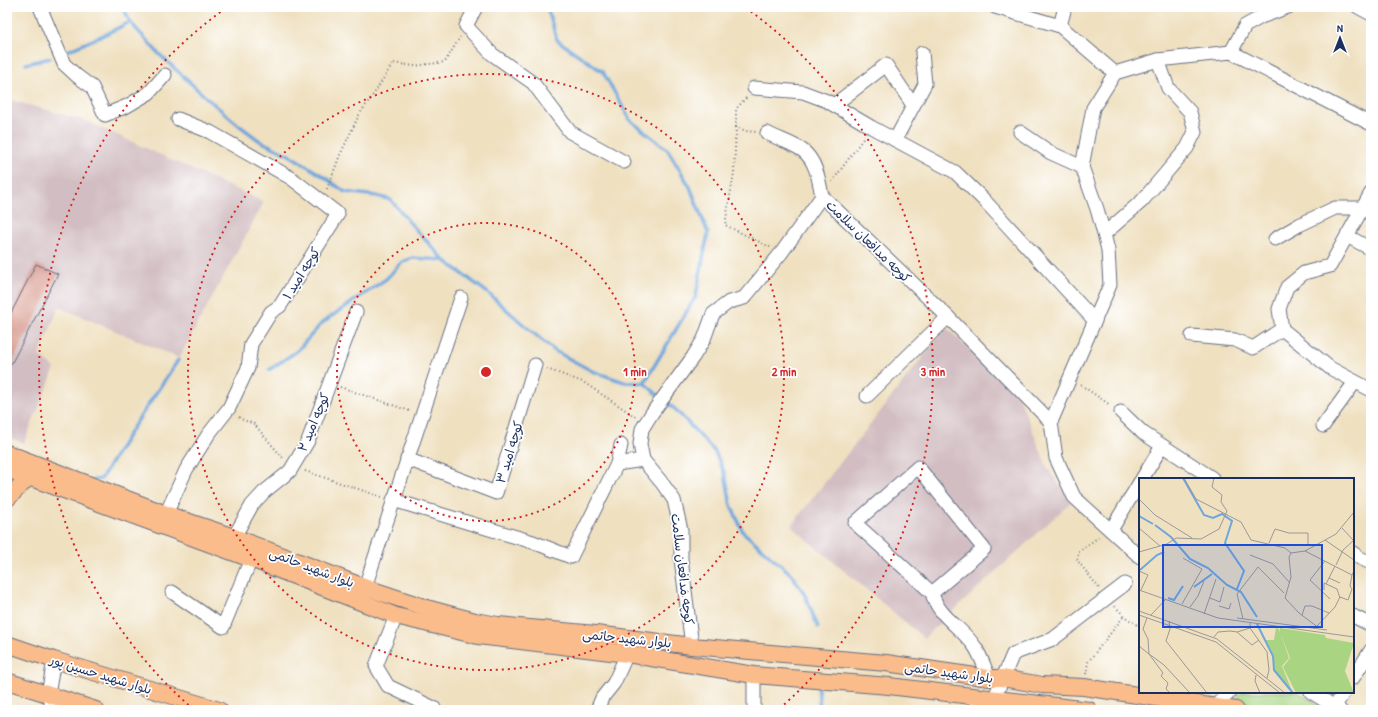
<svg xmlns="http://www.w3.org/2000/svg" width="1378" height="717" viewBox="0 0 1378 717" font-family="'Patrick Hand','Playpen Sans Arabic',sans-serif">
  <rect width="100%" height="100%" fill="#fff"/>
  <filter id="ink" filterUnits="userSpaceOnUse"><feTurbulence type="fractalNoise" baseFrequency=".025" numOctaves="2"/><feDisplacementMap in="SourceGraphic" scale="8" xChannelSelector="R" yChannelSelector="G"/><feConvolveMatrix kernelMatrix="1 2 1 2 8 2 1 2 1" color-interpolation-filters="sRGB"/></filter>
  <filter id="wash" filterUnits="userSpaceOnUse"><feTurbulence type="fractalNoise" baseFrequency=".012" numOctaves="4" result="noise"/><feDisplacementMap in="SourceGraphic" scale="16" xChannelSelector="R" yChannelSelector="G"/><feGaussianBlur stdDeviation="0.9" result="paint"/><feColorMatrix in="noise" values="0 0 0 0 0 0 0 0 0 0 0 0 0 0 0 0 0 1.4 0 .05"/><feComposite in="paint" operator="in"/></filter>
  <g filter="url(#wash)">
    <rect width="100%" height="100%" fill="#efe0c0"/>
    <g fill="#d2bec2">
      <path d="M7,99L84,120L264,202L179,358L59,307L39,355L55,368L24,443L7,437Z"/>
      <path d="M946,327L1019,397L1047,467L1071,502L924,638L791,526Z"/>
    </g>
    <path fill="#a9d582" stroke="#628270" d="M1242,692H1297L1329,710H1271L1232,704Z"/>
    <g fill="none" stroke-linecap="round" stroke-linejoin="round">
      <g stroke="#6ea6dd" stroke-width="3.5">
        <path d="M123,7L130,22L160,55L209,100L240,126L260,141L291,156L323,176L345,192L377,196L391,200L410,223L444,260L488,293L525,326L555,351L592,371L624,382L644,383L677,411L715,452L725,474L731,505L743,532L791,574L804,593L818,627"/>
        <path d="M547,7L557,40L603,72L630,120L668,150L690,187L708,233L696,296L644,383"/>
        <path d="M65,52L108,33L130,22"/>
        <path d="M26,64L50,58"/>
        <path d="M7,69L10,68"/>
        <path d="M269,370L297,351L322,323L386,279L402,262L412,258L444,260"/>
        <path d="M94,480L101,479L132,429L178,360"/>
        <path d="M818,685L820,710"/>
      </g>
    </g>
    <g id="blocks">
      <path fill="#d49284" d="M36,264L58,274L7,372V321Z"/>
    </g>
  </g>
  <g filter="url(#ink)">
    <use href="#blocks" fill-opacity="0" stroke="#656d80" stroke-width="1"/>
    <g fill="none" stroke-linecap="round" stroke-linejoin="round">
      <g stroke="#656d80" stroke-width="15">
        <g id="minor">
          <path d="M40,7L64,64L77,76L92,87L105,115L127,106L149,93L165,75"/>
          <path d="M476,7L466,26L492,54L533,83L570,132L624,162"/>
          <path d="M995,7L1060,26L1115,73"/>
          <path d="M1358,7L1371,14"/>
          <path d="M1060,26L1065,7"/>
          <path d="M1231,52L1245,26L1261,17L1288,7"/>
          <path d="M754,88L803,92L827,101L871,127L955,172L984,200L1095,321"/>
          <path d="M834,105L886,65L913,105"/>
          <path d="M1020,132L1051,153L1082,167"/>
          <path d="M767,133C778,139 792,143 802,150C816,160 819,180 822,196"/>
          <path d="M895,140L925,84L922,53"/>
          <path d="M1371,193L1330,266L1304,273L1287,287L1279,309L1282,329L1330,368L1371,390"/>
          <path d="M1104,234L1142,201L1187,148L1195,132L1190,112L1168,88L1158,60"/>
          <path d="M1347,236L1371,249"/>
          <path d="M1275,239L1299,225L1335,208H1362"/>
          <path d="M1192,336L1235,340L1253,348L1282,329"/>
          <path d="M867,396L948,317"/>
          <path d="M1121,412L1143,433L1212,478L1211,479"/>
          <path d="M1323,426L1355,382"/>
          <path d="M407,459L496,493L535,365"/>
          <path d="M617,464L643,460"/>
          <path d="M1142,479L1162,446"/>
          <path d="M393,500L533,542L571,557L617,464L621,445"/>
          <path d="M166,514L186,470L208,435L229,408L248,368L251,344L271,312L280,306L338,214L291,178L210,132L178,119"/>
          <path d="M1111,530L1140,482"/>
          <path d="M234,537L252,505L264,492L290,471L308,441L356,312"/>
          <path d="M1353,553L1360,558L1371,563"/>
          <path d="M1140,557L1074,497L1056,458L1051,422L1110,285L1108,250L1104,234L1097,209L1082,167L1093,108L1115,73L1158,60L1231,52L1371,124"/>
          <path d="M172,592L223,627L251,559"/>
          <path d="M932,593L984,549L918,467L855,523L932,593C938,617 963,628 975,647C981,656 985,668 989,678"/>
          <path d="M362,596L461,298"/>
          <path d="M396,616L376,666L388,686L434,708"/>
          <path d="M1353,616L1371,625"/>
          <path d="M692,646L681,559V530L674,500L662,483L643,460L640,444L642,429L652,413L693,357L704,339L713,314L729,302L744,298L782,252L822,196L948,317L1051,422"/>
          <path d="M54,660L48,695L54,710"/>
          <path d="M754,675V710"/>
          <path d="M1353,678L1371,650"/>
          <path d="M1311,692L1340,710"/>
          <path d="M1335,706L1344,692"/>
          <path d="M597,710L602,698L614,683L627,654"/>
          <path d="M974,710L994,699L1013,654L1053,639L1125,584"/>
          <path d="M1211,710L1230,692"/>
        </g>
      </g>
      <g stroke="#656d80" stroke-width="18">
        <g id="major">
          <path d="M7,453L166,514L234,537L364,587L430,609L475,621L498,625L596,634L692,646L886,663L989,678H1002L1042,685L1084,687L1236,710"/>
          <path d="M7,469L251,559L376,608L396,616L478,636L627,654L754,675L889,686L1089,710"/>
          <path d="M7,499L35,471"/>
          <path d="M7,644L54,660L219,710"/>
          <path d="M7,681L96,710"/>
        </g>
      </g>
      <g stroke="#656d80" stroke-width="2" stroke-dasharray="1 3" stroke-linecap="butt">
        <path d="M746,98L736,109V127L746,131L756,132"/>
        <path d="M736,127L734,173L725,225L770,247"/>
        <path d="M832,182L865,136"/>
        <path d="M327,189L340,155L359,115L377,89L393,63L414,66L445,62L460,37"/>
        <path d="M547,369L583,382L636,417"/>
        <path d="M1081,385L1110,405"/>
        <path d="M340,387L410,411"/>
        <path d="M239,417L241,419L254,424L283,458"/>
        <path d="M305,471L382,497"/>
        <path d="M1099,588L1077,560L1079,551L1099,537"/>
        <path d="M1115,606L1124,616L1140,627"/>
        <path d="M1086,674L1088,662L1124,616"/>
      </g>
      <use href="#minor" stroke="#fff" stroke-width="13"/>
      <use href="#major" stroke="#fabc8b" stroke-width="16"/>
    </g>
  </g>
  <g fill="none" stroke="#d62828" stroke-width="2" stroke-dasharray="2 4">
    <circle cx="486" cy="372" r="149"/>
    <circle cx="486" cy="372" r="298"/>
    <path d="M193 709A447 447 0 0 1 226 8M746 8A447 447 0 0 1 779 709"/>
  </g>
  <g text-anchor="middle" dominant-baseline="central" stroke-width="3.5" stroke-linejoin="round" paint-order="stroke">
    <g font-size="13" fill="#1b2f5e" stroke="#fff">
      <text transform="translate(869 241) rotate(44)">کوچه مدافعان سلامت</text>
      <text transform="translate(301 273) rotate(-58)">کوچه امید ۱</text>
      <text transform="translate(313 422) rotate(-67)">کوچه امید ۲</text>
      <text transform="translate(509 452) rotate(-73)">کوچه امید ۳</text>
      <text transform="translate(312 567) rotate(21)">بلوار شهید حاتمی</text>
      <text transform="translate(683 569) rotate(83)">کوچه مدافعان سلامت</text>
      <text transform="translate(627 638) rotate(6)">بلوار شهید حاتمی</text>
      <text transform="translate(949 672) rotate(8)">بلوار شهید حاتمی</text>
      <text transform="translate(101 674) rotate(17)">بلوار شهيد حسین پور</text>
    </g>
  </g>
  <g transform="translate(1139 478)">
    <rect width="215" height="215" fill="#efe0c0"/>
    <path d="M137,150L140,151L141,154V150L186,157L187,160L215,165L206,193L215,215H157L144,189L151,180L141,154L150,180L143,188L153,213L134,192L135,178L127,162H135Z" fill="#a9d582"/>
    <path fill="none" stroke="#6ea6dd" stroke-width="2" d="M44,0L65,37L74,40L83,36L93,43L86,65L105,93L98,111M0,38L14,46M16,47L32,59L51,81L69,90L88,107L102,114L118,139M1,92L18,77L25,74M55,109L73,96M29,120L35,122L44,108M118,146L134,178L135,192L154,215M215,188V205"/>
    <path fill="none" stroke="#9a9999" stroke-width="1" d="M45,0L57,21L102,44L112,62L146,70L152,75M0,21L16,37L53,60M0,50L21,68M203,50L215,63M186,62L215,82M130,65L136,51L150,55H169V68M166,73L197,56L215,34M0,74L28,66L37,60L62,61L80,51L88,33L82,24L83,17L73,9L75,0M111,77L134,86L150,104M186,83L171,102L191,121M197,87L204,72L215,62M0,93L9,97L2,112M190,100L201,105M187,106L196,88M0,112L79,140L215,159M185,112V105L198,111L201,120M71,120L81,124L85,109M43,126L63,91L44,80M80,128L90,131L92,125M51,129L59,118L65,103M0,133L78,161L146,215M65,136L77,101M0,137L77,164L141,215M12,137L27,121M163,137L166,128H173L190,135M8,140L4,151L9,161L10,176L25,187L51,215M98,140L188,152M104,141L98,116L119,89L145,115M30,143L31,151L27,163L68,215M111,145V150L128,174L130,192L128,200M178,148L196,129L201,119L209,122L213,111L211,108L213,97M180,150L160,135L146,120L152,99L150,79L152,75L166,73L213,97L215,93M98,154L111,150M75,159L79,154L91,153L98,154L113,167L120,162M0,168L10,176L24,195L22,198L29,205L27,211L31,215M117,197L116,203L121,215"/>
    <path fill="#1d4ed8" fill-opacity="0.15" stroke="#1d4ed8" stroke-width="2" d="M24,67H183V149H24Z"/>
    <rect width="215" height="215" fill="none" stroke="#1b2f5e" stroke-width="2"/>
  </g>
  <circle cx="486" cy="372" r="6" fill="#d62828" stroke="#fff" stroke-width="2"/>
  <g font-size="12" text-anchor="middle" font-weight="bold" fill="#d62828" stroke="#fff" stroke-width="3.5" stroke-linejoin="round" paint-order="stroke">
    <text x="635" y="376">1 min</text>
    <text x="784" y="376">2 min</text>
    <text x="933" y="376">3 min</text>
  </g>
  <rect width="1378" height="717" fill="none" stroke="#fff" stroke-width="24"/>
  <g transform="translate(1340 38)" stroke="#ffffff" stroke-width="3" paint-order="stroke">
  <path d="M0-3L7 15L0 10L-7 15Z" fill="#1b2f5e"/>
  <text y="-6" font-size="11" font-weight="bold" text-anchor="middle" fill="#1b2f5e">N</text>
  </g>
</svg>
